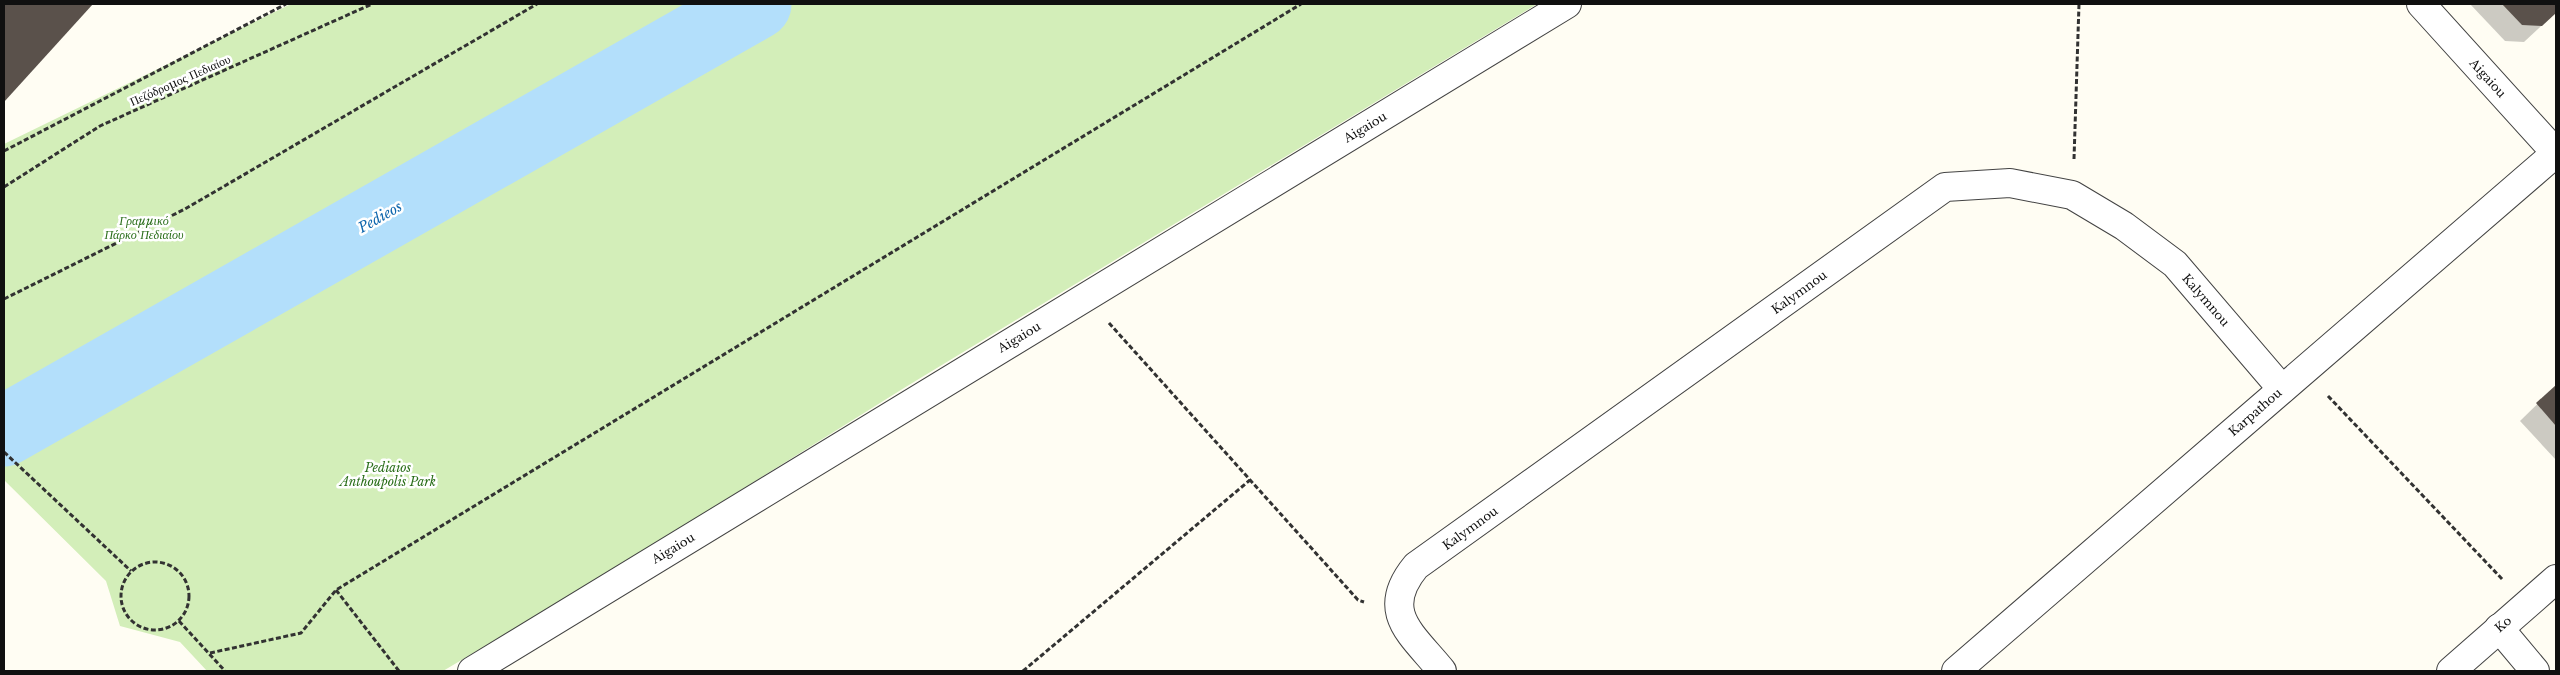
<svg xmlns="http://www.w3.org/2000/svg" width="2560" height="675" viewBox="0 0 2560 675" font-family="'Libre Baskerville',serif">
  <rect width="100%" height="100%" fill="#fffdf3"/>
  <path fill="#d3eeb9" d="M291,4H1537L904,388L603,576L443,671H207L180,642L120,626L106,581L4,480V144Z"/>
  <g fill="#0003">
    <path d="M4,4H91L4,100Z"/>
    <path d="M2470,4H2556V12L2524,42L2505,41Z"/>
    <path d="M2556,386V460L2520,421Z"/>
  </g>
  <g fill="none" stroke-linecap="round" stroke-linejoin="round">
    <path stroke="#b3dffb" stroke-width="71" d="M4,431L756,4"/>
  </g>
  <g fill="#5a514b">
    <path d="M4,4H93L4,102Z"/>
    <path d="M2502,4H2556V13L2542,26L2522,25Z"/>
    <path d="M2556,385V426L2536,403Z"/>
  </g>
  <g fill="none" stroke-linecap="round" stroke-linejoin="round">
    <g stroke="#434343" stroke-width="30">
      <g id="street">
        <path d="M2421,4L2556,153"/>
        <path d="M2499,628L2535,671"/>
        <path d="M472,671L1567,4"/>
        <path d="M1442,671C1412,634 1378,612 1416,566L1945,187L2010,183L2072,195L2124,226L2175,264L2282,389"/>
        <path d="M1956,671L2556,153"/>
        <path d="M2451,671L2556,579"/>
      </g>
    </g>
    <g stroke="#323232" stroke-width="3" stroke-dasharray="5 2.5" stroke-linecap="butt">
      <path d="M4,151L286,4"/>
      <path d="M2074,159L2079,4"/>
      <path d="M4,187L100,126L372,4"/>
      <path d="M4,299L185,209L537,4"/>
      <path d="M1109,323L1358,600L1364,602"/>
      <path d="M2328,396L2503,580"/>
      <path d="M4,452L131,571"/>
      <circle cx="155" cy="596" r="34"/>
      <path d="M336,590L399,671"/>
      <path d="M179,621L225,671"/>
      <path d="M210,653L301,633L336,590L1301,4"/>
      <path d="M1023,671L1250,480"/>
    </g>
    <use href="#street" stroke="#fff" stroke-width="28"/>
  </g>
  <g text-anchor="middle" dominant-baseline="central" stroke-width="5" stroke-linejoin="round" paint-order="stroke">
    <g font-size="12" fill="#101010" stroke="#fff">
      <text transform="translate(2488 78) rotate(48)">Aigaiou</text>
      <text transform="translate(180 80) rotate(-24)">Πεζόδρομος Πεδιαίου</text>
      <text transform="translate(1365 127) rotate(-31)">Aigaiou</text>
      <text transform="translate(1799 292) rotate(-36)">Kalymnou</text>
      <text transform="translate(2206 300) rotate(49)">Kalymnou</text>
      <text transform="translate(1019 337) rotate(-31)">Aigaiou</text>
      <text transform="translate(2255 412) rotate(-41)">Karpathou</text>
      <text transform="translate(1470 528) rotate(-36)">Kalymnou</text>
      <text transform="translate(673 548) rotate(-31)">Aigaiou</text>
      <text transform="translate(2503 624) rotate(-41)">Ko</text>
    </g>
    <g font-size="12" font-style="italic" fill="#2a6e1a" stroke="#fff">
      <text x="144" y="220">Γραμμικό<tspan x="144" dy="14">Πάρκο Πεδιαίου</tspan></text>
      <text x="388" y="467">Pediaios<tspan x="388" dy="14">Anthoupolis Park</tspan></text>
    </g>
    <g font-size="14" font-style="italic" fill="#0e66ad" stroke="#fff">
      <text transform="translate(380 217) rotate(-30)">Pedieos</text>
    </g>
  </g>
  <rect width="2560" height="675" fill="none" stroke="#101010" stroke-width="10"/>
</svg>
